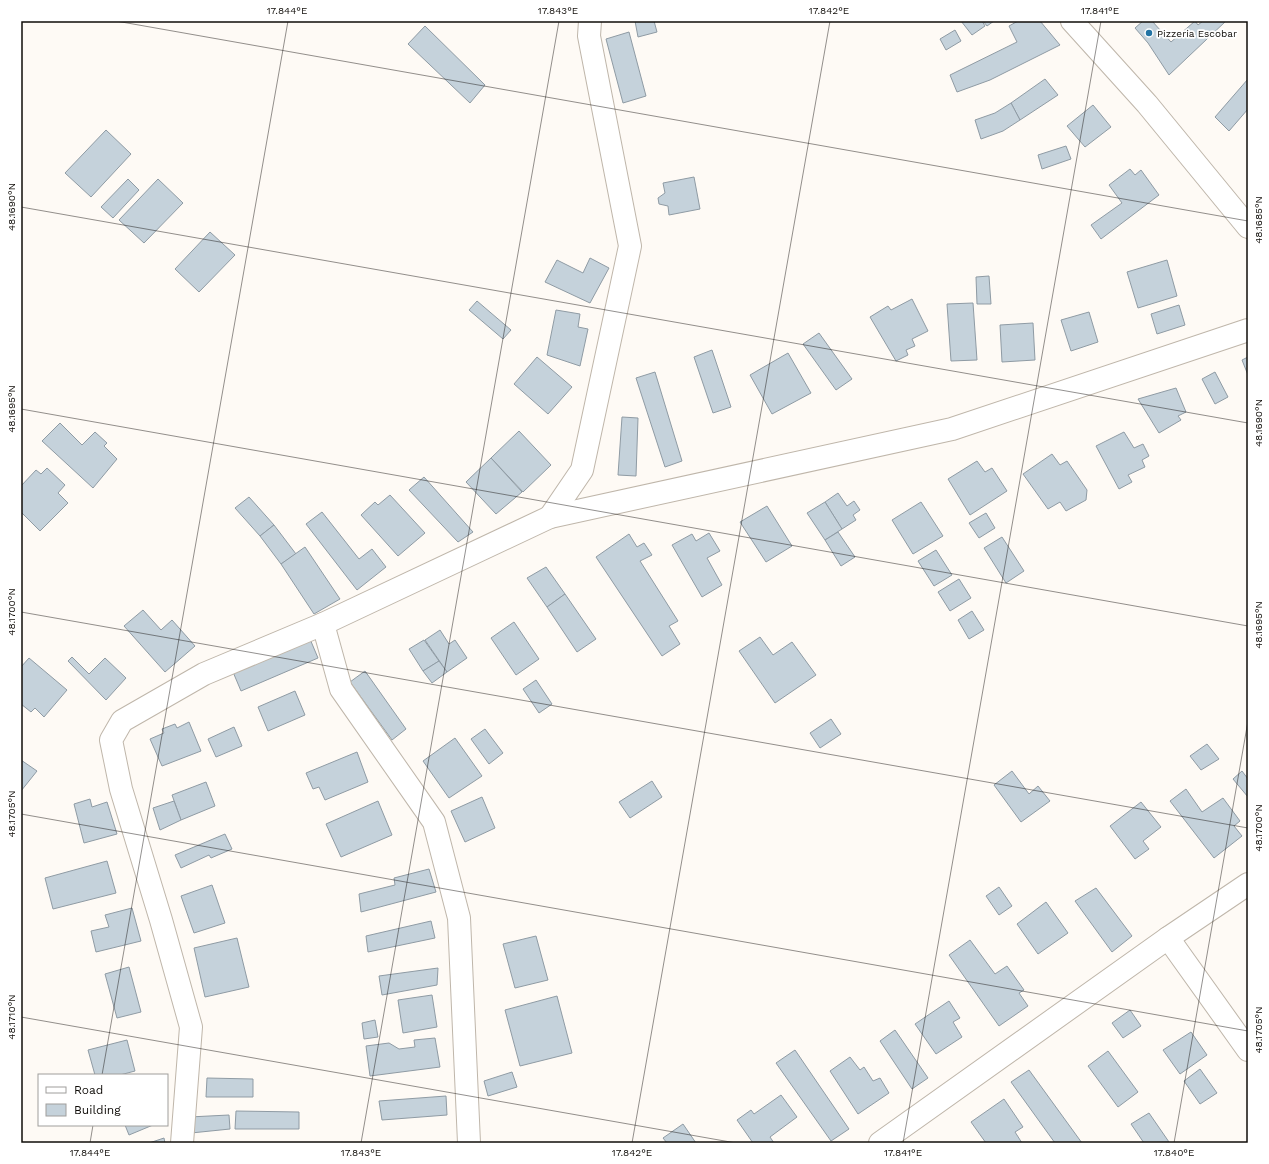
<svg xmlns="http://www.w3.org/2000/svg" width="1269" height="1164" viewBox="0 0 1269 1164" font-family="'Work Sans',sans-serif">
  <rect width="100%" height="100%" fill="#fefaf5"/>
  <g fill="#c5d2db" stroke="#8f9ba4">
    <path d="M635,21H654L657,32L638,37Z"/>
    <path d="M961,21H982L985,26L972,35Z"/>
    <path d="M983,21H994L987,26Z"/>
    <path d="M1018,21H1040L1060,45L990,80L957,92L950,75L1017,42L1009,26Z"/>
    <path d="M1143,21H1152L1171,42L1195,21L1198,25L1203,21H1226L1169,75L1148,43L1135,28Z"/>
    <path d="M425,26L485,85L470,103L408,44Z"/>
    <path d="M955,30L961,41L946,50L940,39Z"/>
    <path d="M629,32L646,96L623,103L606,39Z"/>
    <path d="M1045,79L1058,95L1020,120L1011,103Z"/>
    <path d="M1248,79V109L1229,131L1215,117Z"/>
    <path d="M1011,103L1020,120L1003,131L981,139L975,120L995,113Z"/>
    <path d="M1093,105L1111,127L1085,147L1067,126Z"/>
    <path d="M106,130L131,154L91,197L65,173Z"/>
    <path d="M1066,146L1071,159L1042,169L1038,155Z"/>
    <path d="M1130,169L1135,175L1141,170L1159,195L1101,239L1091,225L1122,203L1109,185Z"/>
    <path d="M694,177L700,209L669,215L668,206L659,204L658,198L665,193L663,183Z"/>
    <path d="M128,179L139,190L113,218L101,207Z"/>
    <path d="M158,179L183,203L144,243L119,220Z"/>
    <path d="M210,232L235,255L199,292L175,269Z"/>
    <path d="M590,258L609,268L590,303L545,282L557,260L583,273Z"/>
    <path d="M1167,260L1177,296L1138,308L1127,272Z"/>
    <path d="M989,276L991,304H977L976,277Z"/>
    <path d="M912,299L928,331L912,339L915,346L906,350L908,355L896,361L870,317L888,306L891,310Z"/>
    <path d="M477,301L511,330L503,339L469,310Z"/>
    <path d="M973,303L977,360L951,361L947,304Z"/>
    <path d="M1179,305L1185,325L1157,334L1151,314Z"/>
    <path d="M556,310L580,314L578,327L588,329L580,366L547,355Z"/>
    <path d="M1089,312L1098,342L1071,351L1061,320Z"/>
    <path d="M1033,323L1035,360L1002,362L1000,325Z"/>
    <path d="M819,333L852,379L836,390L803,344Z"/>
    <path d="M712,350L731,407L713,413L694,357Z"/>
    <path d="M788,353L811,393L772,414L750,375Z"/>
    <path d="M537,357L572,387L548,414L514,384Z"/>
    <path d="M1248,357V375L1242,360Z"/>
    <path d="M655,372L682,461L665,467L636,378Z"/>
    <path d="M1215,372L1228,397L1215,404L1202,379Z"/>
    <path d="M1176,388L1186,412L1178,416L1181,420L1159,433L1138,399Z"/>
    <path d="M622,417L638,418L636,476L618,475Z"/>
    <path d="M60,423L82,445L95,432L107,443L104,446L117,459L93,488L42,441Z"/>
    <path d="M519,431L551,465L523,492L491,458Z"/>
    <path d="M1124,432L1134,448L1143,444L1149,456L1142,460L1145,467L1128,475L1132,482L1119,489L1096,446Z"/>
    <path d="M1052,454L1060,465L1067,461L1087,490L1086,500L1066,511L1060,502L1048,509L1023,474Z"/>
    <path d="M491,458L522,492L496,514L466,482Z"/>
    <path d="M977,461L985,472L992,468L1007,491L970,515L948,479Z"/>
    <path d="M47,468L65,485L58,493L68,503L40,531L21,512V486L36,470L41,474Z"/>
    <path d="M424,477L473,532L458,542L409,490Z"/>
    <path d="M838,493L847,506L854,501L860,510L853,515L856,520L842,529L825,502Z"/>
    <path d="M390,495L425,533L398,556L361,515L375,502L378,505Z"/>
    <path d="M249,497L274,525L260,536L235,508Z"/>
    <path d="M825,502L842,529L825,540L807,513Z"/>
    <path d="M921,502L943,536L913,554L892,520Z"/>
    <path d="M767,506L792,546L766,562L740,522Z"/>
    <path d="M322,512L359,559L372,549L386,567L357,590L306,524Z"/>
    <path d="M986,513L995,528L979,538L969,523Z"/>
    <path d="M274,525L296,554L281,564L260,536Z"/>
    <path d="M838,532L855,557L841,566L825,540Z"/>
    <path d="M709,533L720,551L707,558L722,585L702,597L672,545L692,534L696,541Z"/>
    <path d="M629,534L637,547L644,543L652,555L640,561L678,621L669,626L680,644L662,656L596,557Z"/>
    <path d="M1002,537L1024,571L1006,583L984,548Z"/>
    <path d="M305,547L340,599L314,614L281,564Z"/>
    <path d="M936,550L952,575L934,586L918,561Z"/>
    <path d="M546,567L565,594L547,607L527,578Z"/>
    <path d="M959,579L971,598L950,611L938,592Z"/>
    <path d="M565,594L596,639L577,652L547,607Z"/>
    <path d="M143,610L161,630L172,620L195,646L165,672L124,626Z"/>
    <path d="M972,611L984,630L969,639L958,620Z"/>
    <path d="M514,622L539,659L516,675L491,638Z"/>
    <path d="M440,630L449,644L455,640L467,658L447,672L425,640Z"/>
    <path d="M760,637L773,655L792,642L816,675L775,703L739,651Z"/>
    <path d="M310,639L318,658L241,691L233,672Z"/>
    <path d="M424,640L439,661L423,671L409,649Z"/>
    <path d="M72,657L89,674L105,658L126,678L106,700L68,661Z"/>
    <path d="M29,658L67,690L44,717L35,708L31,712L21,704V667Z"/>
    <path d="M439,661L447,672L432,683L423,671Z"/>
    <path d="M365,671L406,729L392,740L350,682Z"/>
    <path d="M536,680L552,704L539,713L523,689Z"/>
    <path d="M295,691L305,715L268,731L258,707Z"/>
    <path d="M831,719L841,734L820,748L810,733Z"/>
    <path d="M189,722L201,751L162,766L150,739L164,733L162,729L175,724L177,728Z"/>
    <path d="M234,727L242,746L216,757L208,739Z"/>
    <path d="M485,729L503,753L489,764L471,739Z"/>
    <path d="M455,738L482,776L449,798L423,761Z"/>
    <path d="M1207,744L1219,759L1201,770L1190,756Z"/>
    <path d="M357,752L368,782L325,800L319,787L313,789L306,773Z"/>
    <path d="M21,760L37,771L21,791Z"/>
    <path d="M1012,771L1029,794L1038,786L1050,801L1021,822L994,785Z"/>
    <path d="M1242,771L1248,779V797L1233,779Z"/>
    <path d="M652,781L662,797L630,818L619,802Z"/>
    <path d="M206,782L215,806L181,820L172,795Z"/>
    <path d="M1186,789L1202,812L1223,798L1240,821L1234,826L1242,836L1214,858L1170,801Z"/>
    <path d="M482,797L495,828L465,842L451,811Z"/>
    <path d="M90,799L92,807L107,802L117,834L84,843L74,804Z"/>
    <path d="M174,801L181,820L160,830L153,808Z"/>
    <path d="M378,801L392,835L341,857L326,824Z"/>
    <path d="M1141,802L1161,827L1143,841L1149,849L1135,859L1110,826Z"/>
    <path d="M225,834L232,849L211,858L209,855L181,868L175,855Z"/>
    <path d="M107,861L116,893L53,909L45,878Z"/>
    <path d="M429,869L436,892L361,912L359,894L395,885L394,878Z"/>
    <path d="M212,885L225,923L194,933L181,896Z"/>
    <path d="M999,887L1012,906L999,915L986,896Z"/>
    <path d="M1096,888L1132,936L1112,952L1075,901Z"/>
    <path d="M1046,902L1068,933L1038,954L1017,924Z"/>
    <path d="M132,908L141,941L96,952L91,931L109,927L105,915Z"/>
    <path d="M431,921L435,938L368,952L366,936Z"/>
    <path d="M536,936L548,980L515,988L503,944Z"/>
    <path d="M237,938L249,987L205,997L194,948Z"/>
    <path d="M970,940L995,974L1007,966L1024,990L1019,993L1028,1006L999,1026L949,955Z"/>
    <path d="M129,967L141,1012L117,1018L105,974Z"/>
    <path d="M438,968L437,985L382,995L379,976Z"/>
    <path d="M432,995L437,1027L403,1033L398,1000Z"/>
    <path d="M557,996L572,1053L520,1066L505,1010Z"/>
    <path d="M949,1001L960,1018L953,1022L962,1037L936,1054L915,1024Z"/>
    <path d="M1130,1010L1141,1026L1123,1038L1112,1023Z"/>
    <path d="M375,1020L378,1037L364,1039L362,1023Z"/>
    <path d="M895,1030L928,1078L912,1089L880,1041Z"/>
    <path d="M1191,1032L1207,1055L1180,1074L1163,1050Z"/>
    <path d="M435,1038L440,1067L370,1076L366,1046L389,1043L399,1049L415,1047L414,1040Z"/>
    <path d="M127,1040L135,1071L120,1075H95L88,1050Z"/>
    <path d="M795,1050L849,1129L831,1141L776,1063Z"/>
    <path d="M1108,1051L1138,1092L1118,1107L1088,1066Z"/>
    <path d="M850,1057L860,1070L864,1067L873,1081L880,1078L889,1093L858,1114L830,1071Z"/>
    <path d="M1200,1069L1217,1093L1200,1104L1184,1081Z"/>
    <path d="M1029,1070L1082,1143H1055L1011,1082Z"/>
    <path d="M512,1072L517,1087L488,1096L484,1081Z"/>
    <path d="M207,1078L253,1079V1097H206Z"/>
    <path d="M781,1095L797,1117L770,1137L774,1143H753L737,1120L751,1110L754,1114Z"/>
    <path d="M446,1096L447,1115L382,1120L379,1101Z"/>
    <path d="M1004,1099L1023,1127L1015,1132L1022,1143H986L971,1122Z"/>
    <path d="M236,1111L299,1112V1129H235Z"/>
    <path d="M1149,1113L1169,1142L1144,1143L1131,1124Z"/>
    <path d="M229,1115L230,1129L191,1133L189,1117Z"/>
    <path d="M683,1124L696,1143H667L663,1138Z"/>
    <path d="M125,1125H153L129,1135Z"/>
    <path d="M164,1138L165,1143H149Z"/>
  </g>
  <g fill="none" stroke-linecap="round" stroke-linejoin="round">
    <g stroke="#bfb6aa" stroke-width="24">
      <g id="minor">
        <path d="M550,517L582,470L630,246L589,36L590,21"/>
        <path d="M323,624L341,689L434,822L459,918L469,1143"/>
        <path d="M1168,938L1248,1050"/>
        <path d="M182,1143L191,1027L161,920L121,789L111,740L122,721L204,674L323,624L550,517L952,429L1248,330"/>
        <path d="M880,1143L1168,938L1248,884"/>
      </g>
    </g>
    <g stroke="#bfb6aa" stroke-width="24">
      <path id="tertiary" d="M1072,21L1147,104L1248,227"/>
    </g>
    <use href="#minor" stroke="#fff" stroke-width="22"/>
    <use href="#tertiary" stroke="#fff" stroke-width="22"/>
  </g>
  <path fill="none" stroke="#0f0c08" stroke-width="1" stroke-opacity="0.45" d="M116,21L1248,221M21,207L1248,423M21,409L1248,626M21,612L1248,828M21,814L1248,1031M21,1017L736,1143M102,1075L288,21M90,1143L93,1125M361,1143L559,21M632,1143L830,21M903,1143L1101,21M1174,1143L1248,721"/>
  <circle fill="#2173a4" stroke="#fff" stroke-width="1.5" cx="1149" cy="33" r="4"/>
  <g text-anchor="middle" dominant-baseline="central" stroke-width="3.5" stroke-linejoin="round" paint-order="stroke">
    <g font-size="10" fill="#0f0c08" stroke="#fff" text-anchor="start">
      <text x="1157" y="33">Pizzeria Escobar</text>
    </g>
  </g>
  <rect width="1269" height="1164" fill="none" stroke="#ffffff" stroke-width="44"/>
  <rect x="38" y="1074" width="130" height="52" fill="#ffffff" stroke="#9f9e9c"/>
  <rect x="46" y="1087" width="20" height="6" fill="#ffffff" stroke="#9f9e9c"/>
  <text x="74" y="1094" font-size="12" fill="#0f0c08">Road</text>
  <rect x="46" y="1104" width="20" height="12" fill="#c5d2db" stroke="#9f9e9c"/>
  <text x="74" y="1114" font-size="12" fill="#0f0c08">Building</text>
  <rect x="22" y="22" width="1225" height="1120" fill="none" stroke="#0f0c08" stroke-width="1.5"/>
  <g font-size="10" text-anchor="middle" fill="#0f0c08">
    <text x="287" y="14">17.844°E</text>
    <text x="558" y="14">17.843°E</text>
    <text x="829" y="14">17.842°E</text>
    <text x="1100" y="14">17.841°E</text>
    <text transform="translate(11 207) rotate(-90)" y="4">48.1690°N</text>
    <text transform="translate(1258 220) rotate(-90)" y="4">48.1685°N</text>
    <text transform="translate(11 409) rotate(-90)" y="4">48.1695°N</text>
    <text transform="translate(1258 423) rotate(-90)" y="4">48.1690°N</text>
    <text transform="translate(11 612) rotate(-90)" y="4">48.1700°N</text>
    <text transform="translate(1258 625) rotate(-90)" y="4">48.1695°N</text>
    <text transform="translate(11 814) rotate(-90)" y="4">48.1705°N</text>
    <text transform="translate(1258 828) rotate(-90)" y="4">48.1700°N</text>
    <text transform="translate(11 1017) rotate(-90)" y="4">48.1710°N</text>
    <text transform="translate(1258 1030) rotate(-90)" y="4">48.1705°N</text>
    <text x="90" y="1156">17.844°E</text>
    <text x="361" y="1156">17.843°E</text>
    <text x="632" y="1156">17.842°E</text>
    <text x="903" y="1156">17.841°E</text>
    <text x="1174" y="1156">17.840°E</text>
  </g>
</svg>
